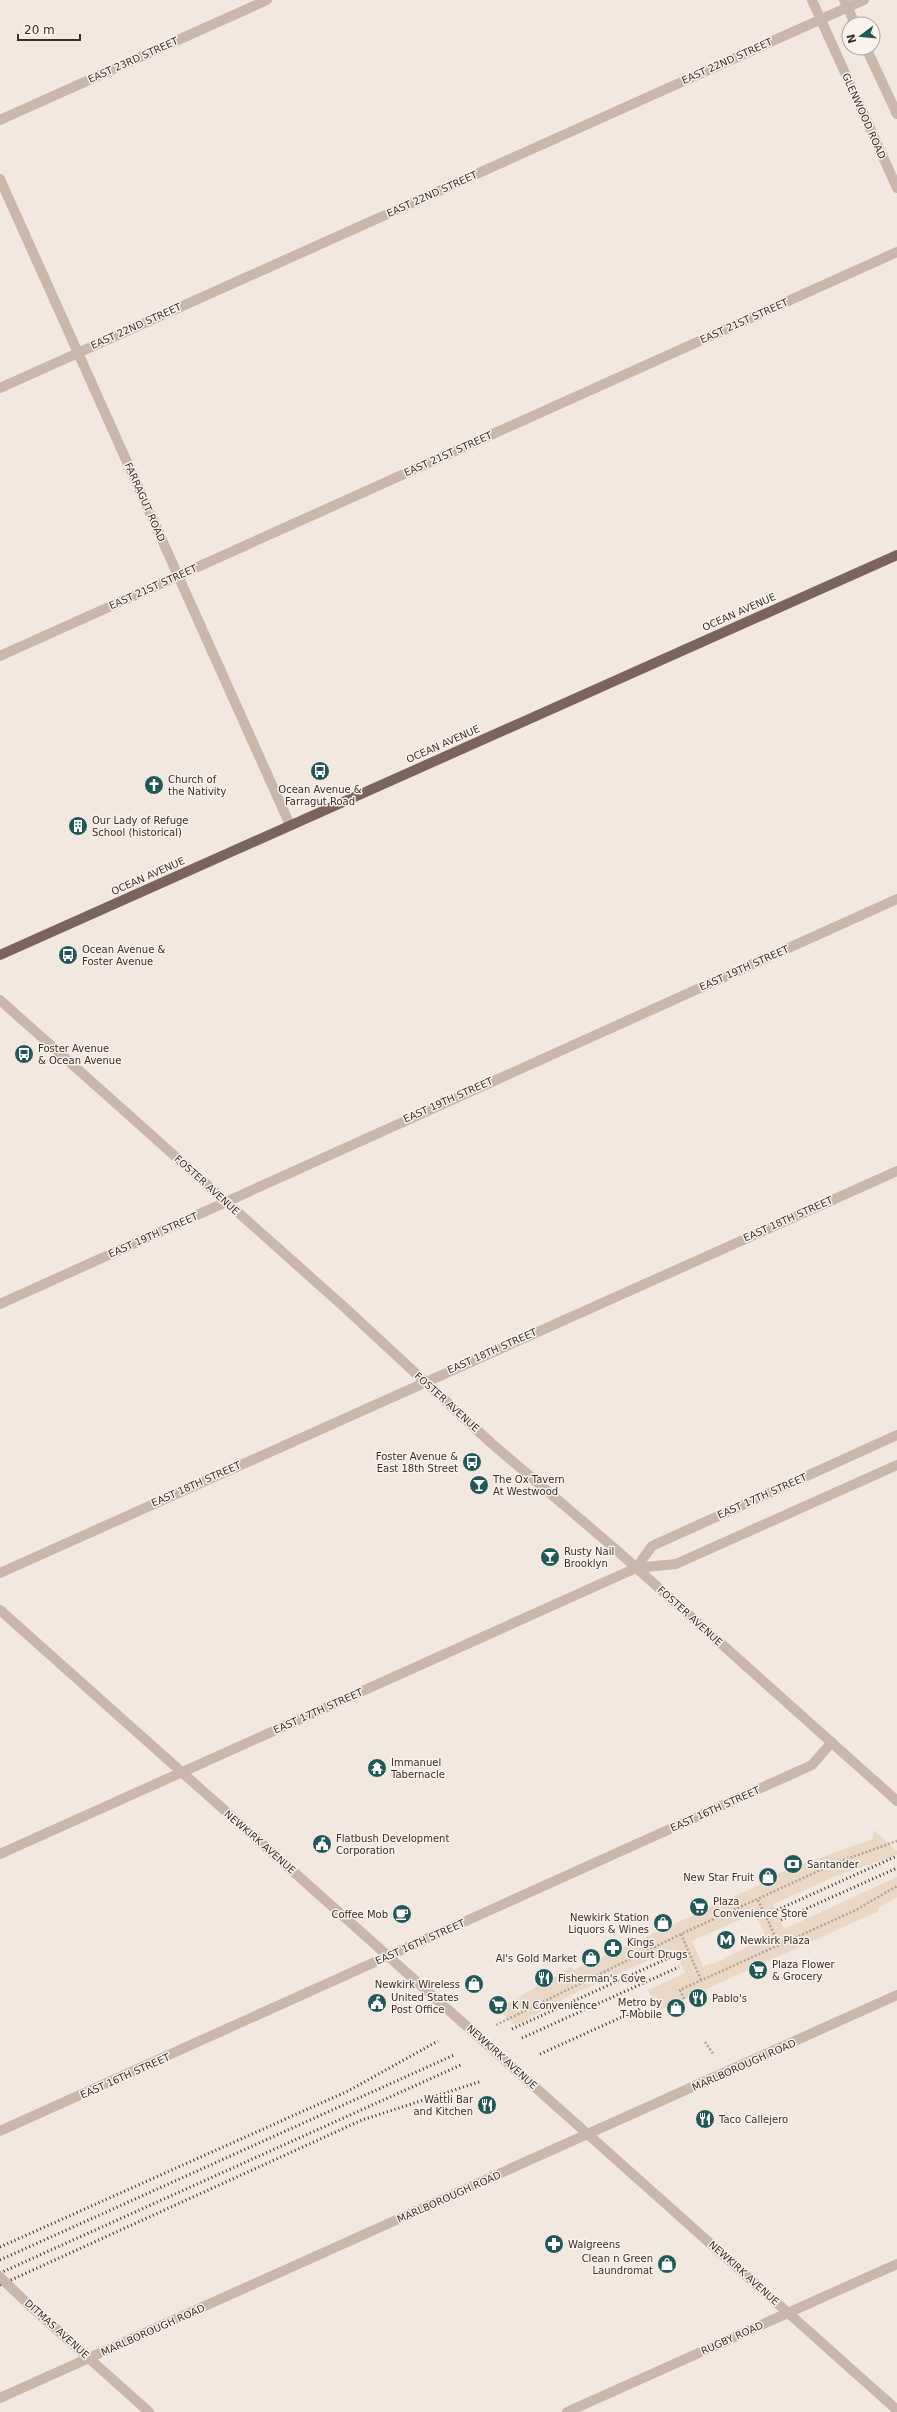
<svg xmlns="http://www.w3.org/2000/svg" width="897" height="2412" viewBox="0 0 897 2412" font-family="'DejaVu Sans',sans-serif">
  <rect width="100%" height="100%" fill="#f2e8df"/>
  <path fill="#ead8c7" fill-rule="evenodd" d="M874,1830L897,1851V1855L839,1875L773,1904L784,1929L897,1877V1897L878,1908L879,1911L658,2011L648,1990L685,1973L674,1949L571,1995L515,2026L498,2009L571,1967L573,1970L777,1877L776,1874L872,1839ZM755,1913L766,1937L717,1962L703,1966L692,1941Z"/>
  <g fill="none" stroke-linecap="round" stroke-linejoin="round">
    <g stroke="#b6a195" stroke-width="2.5" stroke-dasharray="2 2" stroke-linecap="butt">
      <path d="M758,1900L779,1944"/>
      <path d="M681,1934L701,1980"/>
      <path d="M684,1999L680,1990L856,1910L897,1886"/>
      <path d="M496,2025L681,1934L838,1862L897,1841"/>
      <path d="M705,2042L714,2055"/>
    </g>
    <g stroke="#cab7ab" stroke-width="10">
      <path d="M812,0L897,188"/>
      <path d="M844,0L855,24"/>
      <path d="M866,48L897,114"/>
      <path d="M0,120L267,0"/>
      <path d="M0,179L290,825"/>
      <path d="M0,388L864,0"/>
      <path d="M0,656L897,252"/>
      <path d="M0,1000L343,1306L490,1442L613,1547L897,1801"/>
      <path d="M0,1304L897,899"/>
      <path d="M636,1568L652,1546L897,1435"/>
      <path d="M0,1573L897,1171"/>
      <path d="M0,1610L897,2410"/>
      <path d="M0,1854L636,1568L676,1564L897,1465"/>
      <path d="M0,2131L812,1765L832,1742"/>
      <path d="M27,2303L149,2412"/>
      <path d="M0,2398L897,1995"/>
      <path d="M567,2412L897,2264"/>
    </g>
    <path stroke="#7a645c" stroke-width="10" d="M0,955L897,555"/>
    <g stroke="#382e2a" stroke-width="3" stroke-dasharray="1 3" stroke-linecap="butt">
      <path d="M777,1910L897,1856"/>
      <path d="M781,1920L897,1868"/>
      <path d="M512,2029L675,1955"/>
      <path d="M522,2038L679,1967"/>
      <path d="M540,2054L642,2008"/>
      <path d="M0,2247L348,2091L438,2041"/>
      <path d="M0,2260L454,2055"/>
      <path d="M0,2273L463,2064"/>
      <path d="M0,2285L362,2120L482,2081"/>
    </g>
    <path stroke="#cab7ab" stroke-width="10" d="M0,2277L27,2303"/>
  </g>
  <defs>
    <g id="bus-disc" transform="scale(1)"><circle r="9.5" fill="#215959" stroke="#faf2ec"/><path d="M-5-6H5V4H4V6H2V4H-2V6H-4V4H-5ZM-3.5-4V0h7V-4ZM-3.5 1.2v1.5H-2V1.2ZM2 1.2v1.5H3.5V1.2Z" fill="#fff"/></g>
    <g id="church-disc" transform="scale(1)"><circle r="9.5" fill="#215959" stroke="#faf2ec"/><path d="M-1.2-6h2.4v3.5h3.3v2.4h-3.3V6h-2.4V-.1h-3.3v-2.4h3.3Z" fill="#fff"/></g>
    <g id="building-disc" transform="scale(1)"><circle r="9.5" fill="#215959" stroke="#faf2ec"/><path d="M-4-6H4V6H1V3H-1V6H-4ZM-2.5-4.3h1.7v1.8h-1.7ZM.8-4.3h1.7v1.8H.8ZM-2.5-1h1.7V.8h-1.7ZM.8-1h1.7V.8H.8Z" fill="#fff"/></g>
    <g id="bar-disc" transform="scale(1)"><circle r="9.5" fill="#215959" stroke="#faf2ec"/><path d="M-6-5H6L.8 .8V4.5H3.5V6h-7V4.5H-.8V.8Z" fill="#fff"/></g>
    <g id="temple-disc" transform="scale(1)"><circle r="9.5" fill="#215959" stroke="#faf2ec"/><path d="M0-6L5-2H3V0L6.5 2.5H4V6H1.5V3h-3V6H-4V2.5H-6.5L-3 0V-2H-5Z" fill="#fff"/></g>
    <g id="civic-disc" transform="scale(1)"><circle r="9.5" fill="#215959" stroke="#faf2ec"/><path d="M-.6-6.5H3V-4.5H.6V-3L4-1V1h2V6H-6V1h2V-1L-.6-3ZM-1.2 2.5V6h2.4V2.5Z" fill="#fff"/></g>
    <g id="bank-disc" transform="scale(1)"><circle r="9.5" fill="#215959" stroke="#faf2ec"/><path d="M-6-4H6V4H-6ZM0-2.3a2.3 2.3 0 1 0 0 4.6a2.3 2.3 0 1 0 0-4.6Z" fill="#fff"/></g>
    <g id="shop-disc" transform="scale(1)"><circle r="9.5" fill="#215959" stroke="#faf2ec"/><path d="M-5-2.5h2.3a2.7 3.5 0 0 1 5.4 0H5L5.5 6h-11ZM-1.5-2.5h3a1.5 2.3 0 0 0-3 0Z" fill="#fff"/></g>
    <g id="supermarket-disc" transform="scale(1)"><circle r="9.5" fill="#215959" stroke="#faf2ec"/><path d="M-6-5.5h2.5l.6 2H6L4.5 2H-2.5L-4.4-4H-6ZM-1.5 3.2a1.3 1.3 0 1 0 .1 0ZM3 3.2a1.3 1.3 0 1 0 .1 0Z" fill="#fff"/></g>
    <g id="cafe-disc" transform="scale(1)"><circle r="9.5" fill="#215959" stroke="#faf2ec"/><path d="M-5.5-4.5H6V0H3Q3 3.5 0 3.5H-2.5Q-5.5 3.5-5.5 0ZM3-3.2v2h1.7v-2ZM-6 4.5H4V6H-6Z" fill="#fff"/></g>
    <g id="metro-disc" transform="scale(1)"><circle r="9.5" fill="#215959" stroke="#faf2ec"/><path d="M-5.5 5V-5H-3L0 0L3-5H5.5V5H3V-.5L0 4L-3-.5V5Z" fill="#fff"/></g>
    <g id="pharmacy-disc" transform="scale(1)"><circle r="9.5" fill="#215959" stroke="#faf2ec"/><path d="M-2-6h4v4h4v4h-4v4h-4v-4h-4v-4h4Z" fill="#fff"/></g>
    <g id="restaurant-disc" transform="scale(1)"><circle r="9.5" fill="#215959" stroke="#faf2ec"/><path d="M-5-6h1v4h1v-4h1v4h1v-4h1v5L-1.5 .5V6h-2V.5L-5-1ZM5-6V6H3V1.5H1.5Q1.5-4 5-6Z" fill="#fff"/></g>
  </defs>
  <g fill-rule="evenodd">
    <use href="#bus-disc" x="320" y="771"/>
    <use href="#church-disc" x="154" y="785"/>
    <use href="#building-disc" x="78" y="826"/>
    <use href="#bus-disc" x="68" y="955"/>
    <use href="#bus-disc" x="24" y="1054"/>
    <use href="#bus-disc" x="472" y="1462"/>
    <use href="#bar-disc" x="479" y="1485"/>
    <use href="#bar-disc" x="550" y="1557"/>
    <use href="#temple-disc" x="377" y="1768"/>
    <use href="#civic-disc" x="322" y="1844"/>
    <use href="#bank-disc" x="793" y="1864"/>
    <use href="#shop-disc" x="768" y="1877"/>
    <use href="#supermarket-disc" x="699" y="1907"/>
    <use href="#cafe-disc" x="402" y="1914"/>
    <use href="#shop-disc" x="663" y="1923"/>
    <use href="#metro-disc" x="726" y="1940"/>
    <use href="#pharmacy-disc" x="613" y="1948"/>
    <use href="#shop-disc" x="591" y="1958"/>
    <use href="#supermarket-disc" x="758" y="1970"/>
    <use href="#restaurant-disc" x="544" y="1978"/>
    <use href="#shop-disc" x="474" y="1984"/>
    <use href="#restaurant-disc" x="698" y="1998"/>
    <use href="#civic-disc" x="377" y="2003"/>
    <use href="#supermarket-disc" x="498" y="2005"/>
    <use href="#shop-disc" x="676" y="2008"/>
    <use href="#restaurant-disc" x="487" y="2105"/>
    <use href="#restaurant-disc" x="705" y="2119"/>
    <use href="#pharmacy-disc" x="554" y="2244"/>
    <use href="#shop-disc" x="667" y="2264"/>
  </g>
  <g text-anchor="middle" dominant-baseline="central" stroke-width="3" stroke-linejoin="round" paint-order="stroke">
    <g font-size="10" fill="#382e2a" stroke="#faf2ec">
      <text transform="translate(133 60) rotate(-24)">EAST 23RD STREET</text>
      <text transform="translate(727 61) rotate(-24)">EAST 22ND STREET</text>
      <text transform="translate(864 116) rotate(66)">GLENWOOD ROAD</text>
      <text transform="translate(432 194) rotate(-24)">EAST 22ND STREET</text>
      <text transform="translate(744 321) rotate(-24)">EAST 21ST STREET</text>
      <text transform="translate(136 326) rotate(-24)">EAST 22ND STREET</text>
      <text transform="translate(448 454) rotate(-24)">EAST 21ST STREET</text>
      <text transform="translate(145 502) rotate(66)">FARRAGUT ROAD</text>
      <text transform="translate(153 587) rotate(-24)">EAST 21ST STREET</text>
      <text transform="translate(739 612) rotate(-24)">OCEAN AVENUE</text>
      <text transform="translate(443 744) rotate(-24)">OCEAN AVENUE</text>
      <text transform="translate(148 876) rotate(-24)">OCEAN AVENUE</text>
      <text transform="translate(744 968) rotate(-24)">EAST 19TH STREET</text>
      <text transform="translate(448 1100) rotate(-24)">EAST 19TH STREET</text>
      <text transform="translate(207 1185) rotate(42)">FOSTER AVENUE</text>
      <text transform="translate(788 1219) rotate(-24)">EAST 18TH STREET</text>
      <text transform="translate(153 1235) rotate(-24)">EAST 19TH STREET</text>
      <text transform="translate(492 1351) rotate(-24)">EAST 18TH STREET</text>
      <text transform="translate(447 1402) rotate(42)">FOSTER AVENUE</text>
      <text transform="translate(196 1484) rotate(-24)">EAST 18TH STREET</text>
      <text transform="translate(762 1496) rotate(-24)">EAST 17TH STREET</text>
      <text transform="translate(690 1616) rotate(42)">FOSTER AVENUE</text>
      <text transform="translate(318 1711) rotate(-24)">EAST 17TH STREET</text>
      <text transform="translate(715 1809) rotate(-24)">EAST 16TH STREET</text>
      <text transform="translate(260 1842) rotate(41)">NEWKIRK AVENUE</text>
      <text transform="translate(420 1942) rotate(-24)">EAST 16TH STREET</text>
      <text transform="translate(502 2057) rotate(42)">NEWKIRK AVENUE</text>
      <text transform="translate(744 2065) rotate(-24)">MARLBOROUGH ROAD</text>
      <text transform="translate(125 2076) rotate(-24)">EAST 16TH STREET</text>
      <text transform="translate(449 2197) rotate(-24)">MARLBOROUGH ROAD</text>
      <text transform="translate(744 2273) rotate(42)">NEWKIRK AVENUE</text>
      <text transform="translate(57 2329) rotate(42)">DITMAS AVENUE</text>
      <text transform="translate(153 2330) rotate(-24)">MARLBOROUGH ROAD</text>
      <text transform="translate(732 2338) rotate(-24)">RUGBY ROAD</text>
    </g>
    <g font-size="10" fill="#382e2a" stroke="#faf2ec" text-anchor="start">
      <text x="168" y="779">Church of<tspan x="168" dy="12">the Nativity</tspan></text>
      <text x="320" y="789" text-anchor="middle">Ocean Avenue &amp;<tspan x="320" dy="12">Farragut Road</tspan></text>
      <text x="92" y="820">Our Lady of Refuge<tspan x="92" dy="12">School (historical)</tspan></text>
      <text x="82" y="949">Ocean Avenue &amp;<tspan x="82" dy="12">Foster Avenue</tspan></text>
      <text x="38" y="1048">Foster Avenue<tspan x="38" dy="12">&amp; Ocean Avenue</tspan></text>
      <text x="458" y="1456" text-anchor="end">Foster Avenue &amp;<tspan x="458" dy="12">East 18th Street</tspan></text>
      <text x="493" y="1479">The Ox Tavern<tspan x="493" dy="12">At Westwood</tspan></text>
      <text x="564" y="1551">Rusty Nail<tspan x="564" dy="12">Brooklyn</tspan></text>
      <text x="391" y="1762">Immanuel<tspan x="391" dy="12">Tabernacle</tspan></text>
      <text x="336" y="1838">Flatbush Development<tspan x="336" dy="12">Corporation</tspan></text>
      <text x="807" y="1864">Santander</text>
      <text x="754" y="1877" text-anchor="end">New Star Fruit</text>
      <text x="713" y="1901">Plaza<tspan x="713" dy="12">Convenience Store</tspan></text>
      <text x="388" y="1914" text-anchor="end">Coffee Mob</text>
      <text x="649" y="1917" text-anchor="end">Newkirk Station<tspan x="649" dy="12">Liquors &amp; Wines</tspan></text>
      <text x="740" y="1940">Newkirk Plaza</text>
      <text x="627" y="1942">Kings<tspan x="627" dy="12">Court Drugs</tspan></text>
      <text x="577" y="1958" text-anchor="end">Al's Gold Market</text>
      <text x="772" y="1964">Plaza Flower<tspan x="772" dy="12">&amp; Grocery</tspan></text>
      <text x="558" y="1978">Fisherman's Cove</text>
      <text x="460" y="1984" text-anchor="end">Newkirk Wireless</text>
      <text x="391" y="1997">United States<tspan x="391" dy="12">Post Office</tspan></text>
      <text x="712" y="1998">Pablo's</text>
      <text x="662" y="2002" text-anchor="end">Metro by<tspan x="662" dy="12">T-Mobile</tspan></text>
      <text x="512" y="2005">K N Convenience</text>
      <text x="473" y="2099" text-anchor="end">Wattli Bar<tspan x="473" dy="12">and Kitchen</tspan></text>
      <text x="719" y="2119">Taco Callejero</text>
      <text x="568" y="2244">Walgreens</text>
      <text x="653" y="2258" text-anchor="end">Clean n Green<tspan x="653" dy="12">Laundromat</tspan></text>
    </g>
  </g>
  <g transform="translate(861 36) rotate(254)"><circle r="19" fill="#faf2ec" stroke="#aca49e"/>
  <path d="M0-3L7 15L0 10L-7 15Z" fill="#215959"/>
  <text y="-6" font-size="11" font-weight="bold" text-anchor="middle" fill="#382e2a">N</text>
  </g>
  <path d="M18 34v6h62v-6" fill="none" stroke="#382e2a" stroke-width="2"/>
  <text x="24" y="34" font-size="12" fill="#382e2a" stroke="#faf2ec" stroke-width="3" paint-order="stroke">20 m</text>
</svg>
